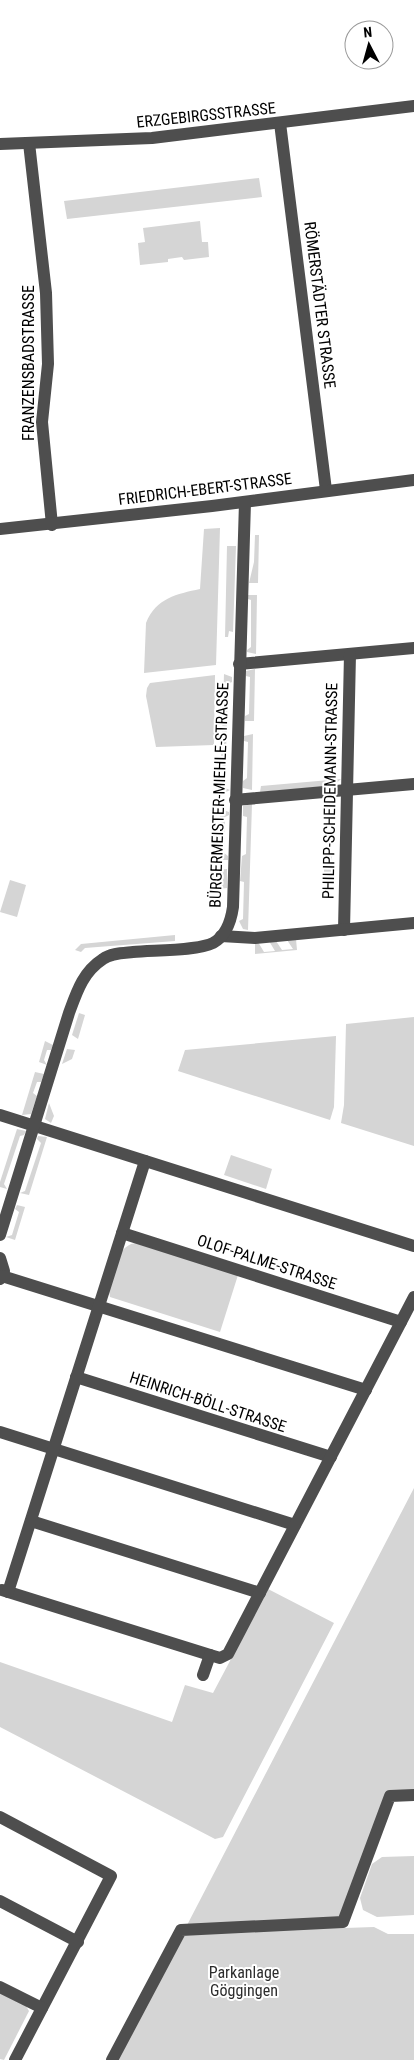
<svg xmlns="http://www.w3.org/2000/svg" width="414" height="2060" viewBox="0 0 414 2060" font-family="'Roboto Condensed',sans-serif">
  <rect width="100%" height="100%" fill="#fff"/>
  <g fill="#d5d5d5">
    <path d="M259,178L262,197L67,219L64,201Z"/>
    <path d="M200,221L202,242H208L209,257L184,260L182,257L168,259V262L140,265L138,243L145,242L143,228Z"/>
    <path d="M220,528L216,665L144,673L146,623C156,598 177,594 200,589L204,529Z"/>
    <path d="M255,535H259L258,583H249L254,562Z"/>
    <path d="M227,546H236L233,632L229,631L228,637H225Z"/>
    <path d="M247,595H257L256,654L247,652V650L251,647V600L248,599Z"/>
    <path d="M255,669L254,721H245V716L249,714L250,677L246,676V671Z"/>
    <path d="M224,674L232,677V682L228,684L225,788L230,790L220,795Z"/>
    <path d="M215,675L214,745L156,747L146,696L147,688L150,683Z"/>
    <path d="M253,734L252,790L243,788V781L247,778L248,742L244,741V736Z"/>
    <path d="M341,779L333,786L260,792L261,786Z"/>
    <path d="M252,804L248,930L243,929L239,921L243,919L244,882L240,881L242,856L246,854L247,817L243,816V806Z"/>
    <path d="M220,809L229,812V815L225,817L224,853L228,856V860H219Z"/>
    <rect x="324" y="855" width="8" height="23"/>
    <path d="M227,869V888L218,889V870Z"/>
    <path d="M10,880L26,885L17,917L0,912Z"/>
    <path d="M175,935V941L85,948L81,952L75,950L81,944Z"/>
    <path d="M296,939L297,950L255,954V943L258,942L264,952L275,951L269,941H276L282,950L293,949L287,940Z"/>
    <path d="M79,1013L85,1015L78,1039L72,1035Z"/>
    <path d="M414,1017V1146L341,1123L344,1105L346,1024Z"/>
    <path d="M336,1036L334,1107L330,1120L178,1071L185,1050Z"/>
    <path d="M45,1041L53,1045L51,1050H47L44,1060L47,1065L39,1062Z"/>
    <path d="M67,1049L75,1050L72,1059L62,1064Z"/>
    <path d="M35,1072L44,1074L41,1082H37L33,1093L37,1096L31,1114L22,1115Z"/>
    <path d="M49,1103L54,1116L51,1123L45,1119Z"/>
    <path d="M17,1129L26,1131L24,1135L20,1136L4,1184L7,1189L0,1187V1182Z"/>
    <path d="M38,1136L47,1137L29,1195L20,1193L25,1191L41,1143L37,1139Z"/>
    <path d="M231,1155L272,1169L266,1189L224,1175Z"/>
    <path d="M17,1205L25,1207L15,1240L6,1237L12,1235L19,1212L15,1209Z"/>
    <path d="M136,1243L238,1275L220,1332L110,1297L109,1291C114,1274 116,1245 136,1243Z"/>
    <path d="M414,1488V1790L395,1791L345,1928L374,1927L388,1934H414V2060H117Z"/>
    <path d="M268,1589L334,1623L223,1837L215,1839L0,1727V1662L172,1722L185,1685L213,1693Z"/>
    <path d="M414,1856V1915L377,1917L363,1910L360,1898L372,1864L382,1857Z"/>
    <path d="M0,1993L26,2006L29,2011L4,2060L0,2059Z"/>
  </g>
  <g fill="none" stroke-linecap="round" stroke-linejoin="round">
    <g stroke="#4e4e4e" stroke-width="12">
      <path d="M280,123L326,490"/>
      <path d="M29,143L46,293L48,364L42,422L52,525"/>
      <path d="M0,144L152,138L414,106"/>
      <path d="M0,529L212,506L414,480"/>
      <path d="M239,664L414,648"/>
      <path d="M235,800L414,784"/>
      <path d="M344,930L350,654"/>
      <path d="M221,936L255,938L414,923"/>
      <path d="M0,1115L414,1246"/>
      <path d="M122,1233L401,1322"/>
      <path d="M0,1235L69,1013C77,991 83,972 103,959C111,953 123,953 133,952C152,950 197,951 213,943C226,936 231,921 233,907L245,502"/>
      <path d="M0,1258L4,1271L0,1279"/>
      <path d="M2,1276L366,1390"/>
      <path d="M76,1377L331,1457"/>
      <path d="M0,1432L295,1525"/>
      <path d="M31,1521L260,1593"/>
      <path d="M2,1590L210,1655"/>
      <path d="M8,1592L145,1161"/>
      <path d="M203,1675L210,1655L220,1658L228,1654L414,1297"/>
      <path d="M0,1817L111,1876L15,2060"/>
      <path d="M0,1901L78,1942"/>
      <path d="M0,1987L42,2008"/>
      <path d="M112,2060L181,1930L343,1922L390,1796L414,1795"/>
    </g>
  </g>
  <g text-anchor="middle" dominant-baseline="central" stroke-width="4" stroke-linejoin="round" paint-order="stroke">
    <g font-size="16" fill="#000" stroke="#fff">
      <text transform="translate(206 115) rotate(-6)">ERZGEBIRGSSTRASSE</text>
      <text transform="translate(320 305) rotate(83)">RÖMERSTÄDTER STRASSE</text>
      <text transform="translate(28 363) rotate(-90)">FRANZENSBADSTRASSE</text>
      <text transform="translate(205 489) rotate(-7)">FRIEDRICH-EBERT-STRASSE</text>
      <text transform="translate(330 791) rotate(-89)">PHILIPP-SCHEIDEMANN-STRASSE</text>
      <text transform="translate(219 795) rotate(-88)">BÜRGERMEISTER-MIEHLE-STRASSE</text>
      <text transform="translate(267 1262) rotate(18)">OLOF-PALME-STRASSE</text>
      <text transform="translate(208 1402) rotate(18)">HEINRICH-BÖLL-STRASSE</text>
    </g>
    <g font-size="16" fill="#2c2c2c" stroke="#fff">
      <text x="244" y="1972">Parkanlage<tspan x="244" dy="18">Göggingen</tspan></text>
    </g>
  </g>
  <g transform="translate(369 45) rotate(354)"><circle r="24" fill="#ffffff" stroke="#999999"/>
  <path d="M0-4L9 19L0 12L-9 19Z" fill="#000000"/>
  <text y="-8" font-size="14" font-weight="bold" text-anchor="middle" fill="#000000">N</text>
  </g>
</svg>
